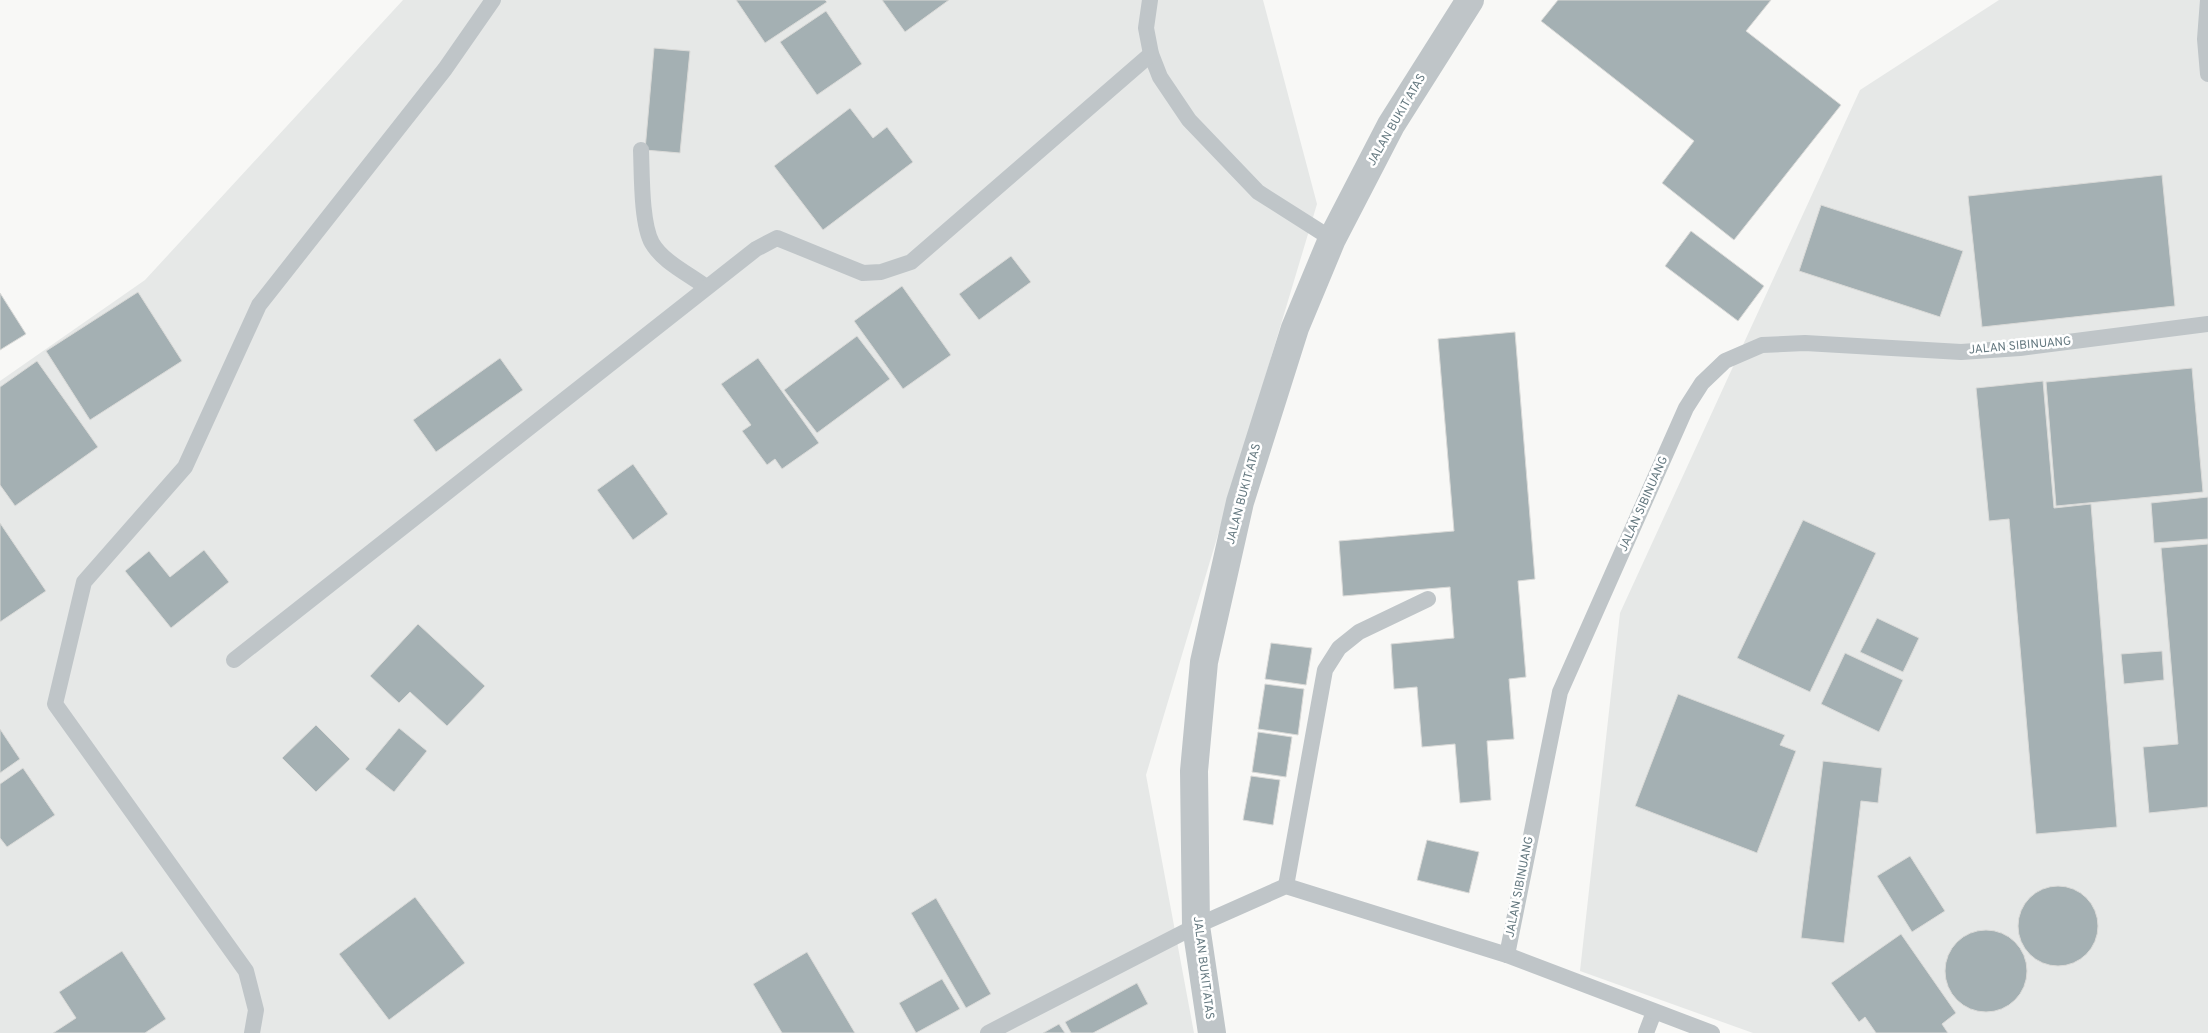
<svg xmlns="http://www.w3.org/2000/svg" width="2208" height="1033" viewBox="0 0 2208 1033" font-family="Overpass,sans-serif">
  <rect width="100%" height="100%" fill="#f8f8f6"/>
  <g fill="#e6e8e7">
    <path d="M403,0H1263L1317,204L1146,775L1194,1033H0V381L145,280Z"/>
    <path d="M1999,0H2208V1033H1753L1580,971L1620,613L1860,90Z"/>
  </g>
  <g fill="#a4b0b3" stroke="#dadad8">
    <path d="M736,0H825L827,2L765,43Z"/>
    <path d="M882,0H949L905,32Z"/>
    <path d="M1558,0H1771L1746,31L1841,105L1734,240L1662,183L1694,141L1541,21Z"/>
    <path d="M826,11L862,64L817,95L780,42Z"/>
    <path d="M654,48L690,51L680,153L645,150Z"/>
    <path d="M850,108L873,138L887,127L913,162L823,230L774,166Z"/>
    <path d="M2162,175L2175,306L1982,327L1968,196Z"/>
    <path d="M1821,205L1963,251L1940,317L1799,271Z"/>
    <path d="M1691,231L1764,286L1738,321L1665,266Z"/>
    <path d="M1011,256L1031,282L979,320L959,294Z"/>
    <path d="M902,286L951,355L903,389L854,321Z"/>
    <path d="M138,292L182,361L90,420L46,351Z"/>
    <path d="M0,293L26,334L0,350Z"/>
    <path d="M1515,332L1535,579L1518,581L1526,677L1509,679L1514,739L1487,741L1491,800L1460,803L1455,744L1422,747L1417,687L1394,689L1391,644L1454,638L1450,587L1343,596L1339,541L1454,531L1438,339Z"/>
    <path d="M857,336L890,379L817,433L784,390Z"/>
    <path d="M500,358L523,390L436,452L413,420Z"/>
    <path d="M758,358L819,443L782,469L775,459L767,465L742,431L751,425L721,384Z"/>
    <path d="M37,361L98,447L15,506L0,485V387Z"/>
    <path d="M2192,368L2203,492L2056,506L2046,382Z"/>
    <path d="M2043,381L2054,508L2091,504L2117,827L2036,834L2009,519L1989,521L1976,388Z"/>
    <path d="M633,464L668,514L633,540L597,490Z"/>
    <path d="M2208,497V539L2154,543L2151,503Z"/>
    <path d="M1803,520L1876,553L1810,692L1737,658Z"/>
    <path d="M0,523L46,591L0,622Z"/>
    <path d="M2208,544V807L2149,813L2143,747L2178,744L2161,548Z"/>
    <path d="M204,550L229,582L171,628L125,571L149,551L170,577Z"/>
    <path d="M1877,618L1919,638L1903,672L1860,652Z"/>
    <path d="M418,624L485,686L447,726L410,692L399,703L370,676Z"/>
    <path d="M1271,643L1312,648L1306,685L1265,679Z"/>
    <path d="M2162,651L2164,680L2124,684L2121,654Z"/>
    <path d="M1845,653L1903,680L1879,732L1821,704Z"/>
    <path d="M1265,684L1304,689L1298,735L1258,729Z"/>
    <path d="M1678,694L1785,735L1780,745L1796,751L1757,853L1635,806Z"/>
    <path d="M316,725L350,759L316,792L282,758Z"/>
    <path d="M399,728L427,751L394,792L365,769Z"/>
    <path d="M0,729L20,759L0,773Z"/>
    <path d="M1258,732L1292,737L1286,777L1252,772Z"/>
    <path d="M1823,761L1882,768L1878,803L1861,801L1844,943L1801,938Z"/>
    <path d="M23,768L55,815L7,847L0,838V784Z"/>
    <path d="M1251,776L1280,780L1273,825L1243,820Z"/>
    <path d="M1427,840L1479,852L1469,893L1417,880Z"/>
    <path d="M1910,856L1945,911L1912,932L1877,876Z"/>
    <circle cx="2058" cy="926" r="40"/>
    <path d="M415,897L465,963L389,1020L339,954Z"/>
    <path d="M936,898L991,994L966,1008L911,913Z"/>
    <circle cx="1986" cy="971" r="41"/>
    <path d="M1901,934L1956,1013L1942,1024L1948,1033H1876L1865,1017L1859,1022L1831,983Z"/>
    <path d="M122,951L166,1019L145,1033H53L76,1018L59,992Z"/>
    <path d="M807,952L855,1033H782L753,984Z"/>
    <path d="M942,979L960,1009L916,1033L899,1003Z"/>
    <path d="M1137,983L1148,1004L1093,1033H1071L1065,1022Z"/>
    <path d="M1059,1024L1065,1033H1043Z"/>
  </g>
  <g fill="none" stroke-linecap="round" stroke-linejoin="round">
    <g stroke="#bfc5c8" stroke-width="16">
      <path d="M1150,0L1146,28L1151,54L1160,77L1189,120L1258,192L1332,239"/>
      <path d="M2208,0L2205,39L2208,74"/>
      <path d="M641,150C642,174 641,223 652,243C663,262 689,274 706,287"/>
      <path d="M234,660L756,249L777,238L863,273L881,272L911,262L1151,54"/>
      <path d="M1286,886L1325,670L1339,648L1359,632L1428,599"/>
      <path d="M252,1033L256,1010L246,971L55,704L84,582L185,467L259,305L445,69L493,0"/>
      <path d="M988,1033L1196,926L1286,886L1507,955"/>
      <path d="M1646,1033L1654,1012"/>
      <path d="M1712,1033L1507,955L1560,692L1686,408L1702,383L1725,361L1762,345L1805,343L1961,352L2020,348L2208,324"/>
    </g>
    <path stroke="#bfc5c8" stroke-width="28" d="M1212,1033L1196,926L1194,771L1204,662L1240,502L1295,328L1332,239L1391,125L1470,0"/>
  </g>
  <g text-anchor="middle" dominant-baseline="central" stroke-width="5" stroke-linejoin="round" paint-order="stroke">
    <g font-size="12" fill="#657980" stroke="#fff">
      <text transform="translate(1397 120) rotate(-60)">JALAN BUKIT ATAS</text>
      <text transform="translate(2020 346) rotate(-5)">JALAN SIBINUANG</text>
      <text transform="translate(1244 494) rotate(-75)">JALAN BUKIT ATAS</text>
      <text transform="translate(1644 504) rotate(-66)">JALAN SIBINUANG</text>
      <text transform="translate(1520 887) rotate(-79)">JALAN SIBINUANG</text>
      <text transform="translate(1203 968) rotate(83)">JALAN BUKIT ATAS</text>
    </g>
  </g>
</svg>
